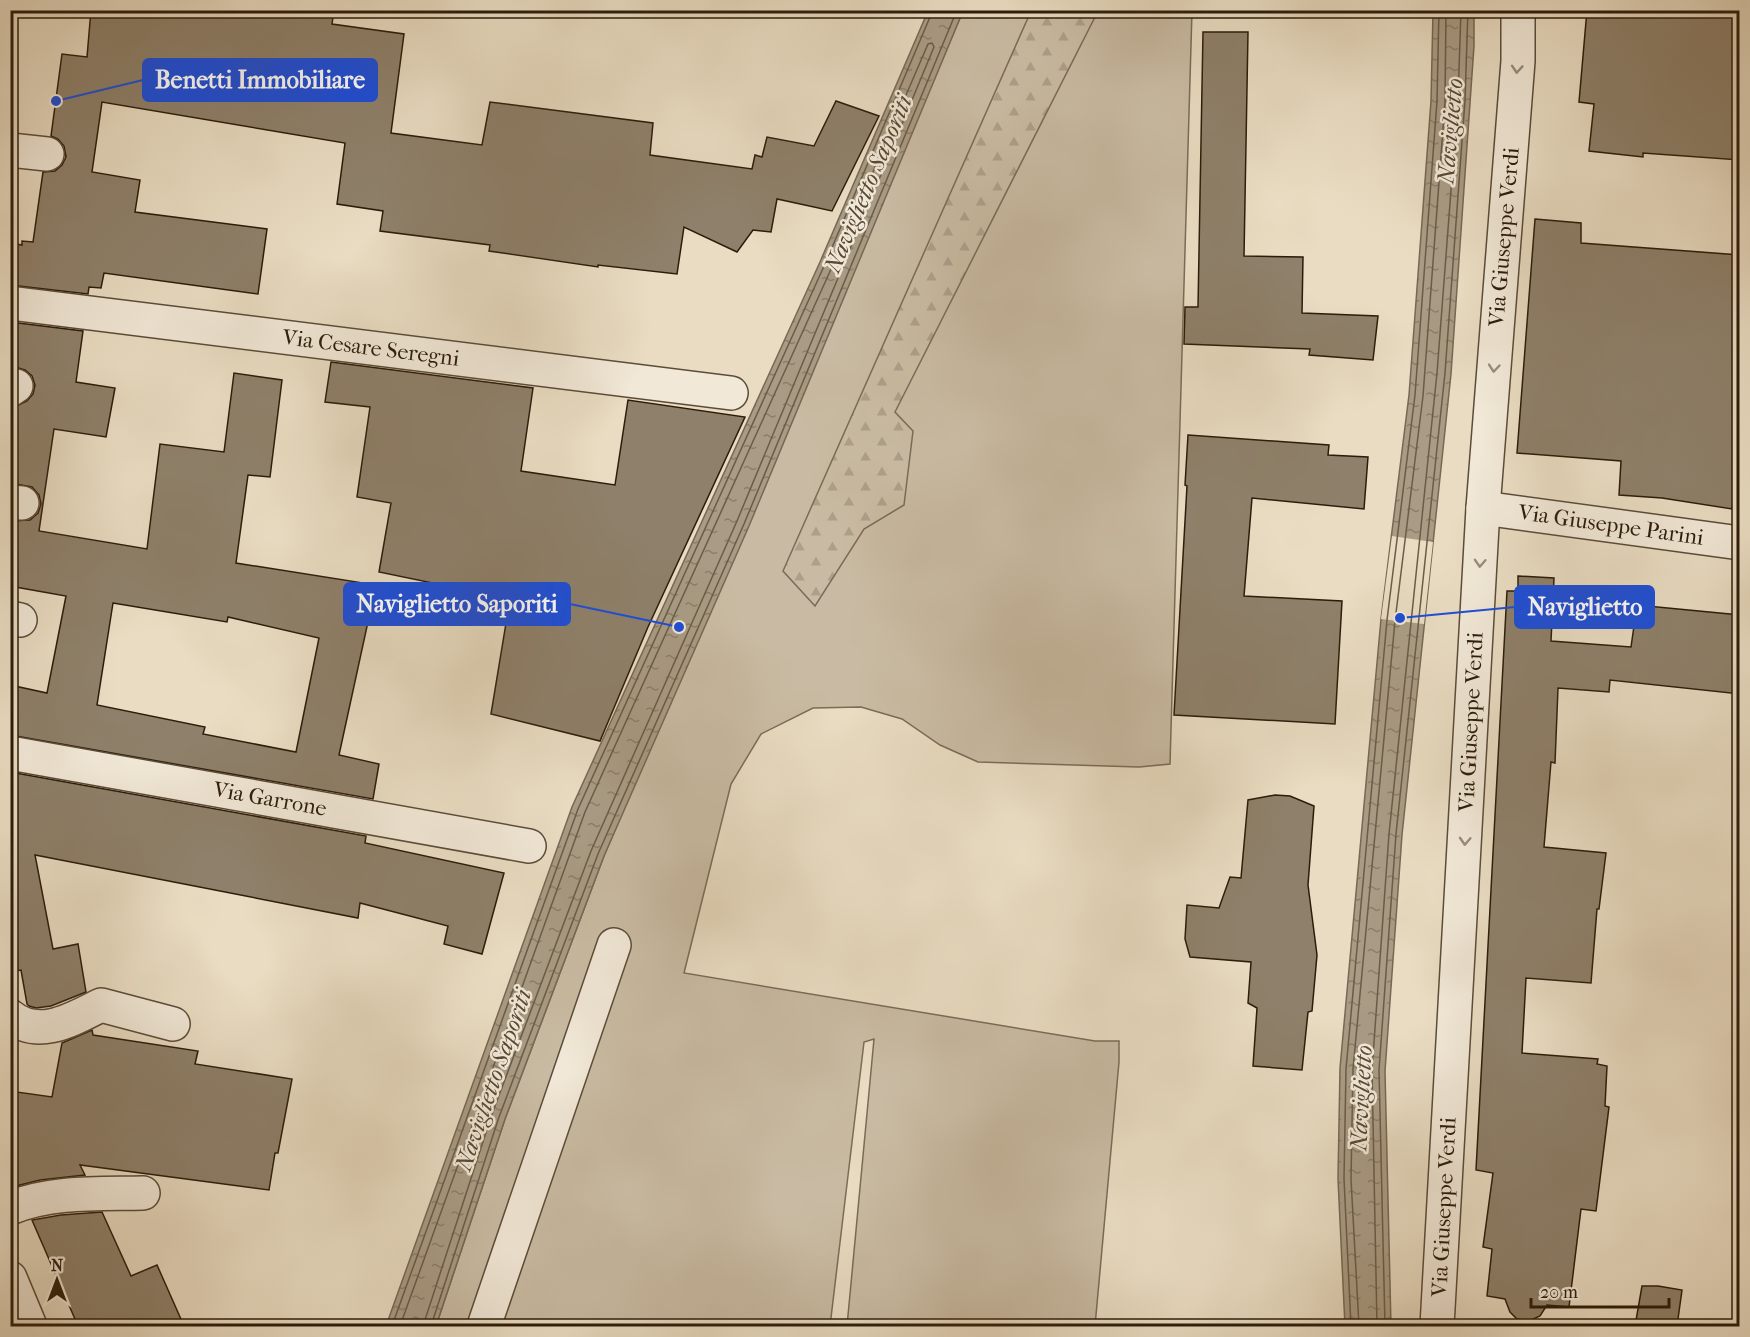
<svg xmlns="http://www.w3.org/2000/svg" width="1750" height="1337" viewBox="0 0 1750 1337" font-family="'IM FELL French Canon',serif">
  <defs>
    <pattern id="forest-firs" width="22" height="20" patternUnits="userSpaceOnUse" patternTransform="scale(1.5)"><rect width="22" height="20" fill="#c9bba3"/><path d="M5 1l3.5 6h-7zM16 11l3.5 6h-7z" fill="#ada08b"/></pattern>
    <pattern id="water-ripples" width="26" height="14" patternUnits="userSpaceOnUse" patternTransform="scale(1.5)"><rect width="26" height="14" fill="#a99b84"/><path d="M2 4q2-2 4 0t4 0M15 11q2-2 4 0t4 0" fill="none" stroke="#8a7e6a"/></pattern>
  </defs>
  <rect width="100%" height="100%" fill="#e9dcc2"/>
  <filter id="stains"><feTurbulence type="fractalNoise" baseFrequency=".00333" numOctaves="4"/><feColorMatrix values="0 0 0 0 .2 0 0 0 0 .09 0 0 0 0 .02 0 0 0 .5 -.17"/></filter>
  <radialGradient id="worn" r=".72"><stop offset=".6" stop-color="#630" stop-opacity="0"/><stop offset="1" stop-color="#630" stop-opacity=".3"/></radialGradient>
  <path fill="#c9bba3" stroke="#7a6c57" stroke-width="1.5" d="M963,11H1192L1170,764L1139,767L978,762L940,745L902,719L861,707L813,708L761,734L731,784L684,973L1095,1041H1119V1062L1095,1326H847L874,1039L864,1042L830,1326H436L505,1119L604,856Z"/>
  <path fill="url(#forest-firs)" stroke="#7a6c57" stroke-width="1.5" d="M1031,11H1098L895,412L913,431L904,505L864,529L815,606L783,571Z"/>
  <g fill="url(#water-ripples)" stroke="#776854" stroke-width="1.5">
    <path d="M928,11H963L749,526L604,856L505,1119L436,1326H386L572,807L820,262Z"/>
    <path d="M1433,11H1474V46L1451,374L1402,835L1385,1071L1391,1326H1345L1338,1179L1340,1068L1381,619L1409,395L1431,101Z"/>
  </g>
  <path fill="#e9dcc2" d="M1392,536L1433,542L1424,624L1381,619Z"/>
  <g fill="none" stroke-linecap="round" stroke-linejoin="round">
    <g stroke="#6a5c48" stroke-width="1.5">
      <path d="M392,1326L578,809L825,264L933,10"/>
      <path d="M400,1326L585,812L832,267L928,44L932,43L934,47L737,521L591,851L492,1114L423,1326"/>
      <path d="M431,1326L499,1117L598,854L744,524L957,10"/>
      <path d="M1351,1326L1344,1179L1346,1069L1387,620L1415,395L1437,101L1439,10"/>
      <path d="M1359,1326L1351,1179L1353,1069L1395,621L1423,396L1445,102L1446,10"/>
      <path d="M1377,1326L1372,1070L1389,834L1437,373L1458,99L1461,10"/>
      <path d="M1385,1326L1379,1070L1396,834L1445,373L1465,100L1468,10"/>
    </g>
  </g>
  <g fill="#8e806a" stroke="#2c1c0b" stroke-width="1.5" fill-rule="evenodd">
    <path d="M91,10H334L332,24L404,34L391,133L482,145L490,102L653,123L650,155L752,169L755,155L762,157L767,137L814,146L836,101L879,116L832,211L777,199L771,232L753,230L737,252L684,227L677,274L598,265V267L489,251L490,245L380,231L383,211L337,204L345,143L102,102L92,172L140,180L135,212L267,229L258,294L104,273L101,288L89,287L88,294L10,285V243L22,245V241L33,242L43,172L55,171L62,165L66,157L64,146L58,139L51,136L62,54L87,57Z"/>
    <path d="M1587,10H1740V160L1643,153V157L1589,151L1594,104L1579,102Z"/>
    <path d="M1203,32H1248L1244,256L1303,257L1302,313L1378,316L1373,360L1309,355L1310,349L1184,344L1185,307H1198Z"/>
    <path d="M1535,219L1581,223V243L1740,255V455L1732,509L1662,498L1619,495L1621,461L1517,453Z"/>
    <path d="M10,322L83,331L76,382L115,388L106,437L54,429L39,531L147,549L160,444L224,452L234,373L282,380L270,477L248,475L236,563L376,585L339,755L379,764L373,799L10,735V685L47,693L66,596L10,586V521L30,520L38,513L41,504L39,495L32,487L10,483V409L27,401L33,394L35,385L32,376L25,370L15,367L10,369ZM113,603L227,622L228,617L319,638L296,752L203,734L205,727L97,705Z"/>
    <path d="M331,362L533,388L521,471L615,485L628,400L745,417L648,627L600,741L491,714L510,599L379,572L391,503L357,497L370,407L325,402Z"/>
    <path d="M1188,435L1329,445L1328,455L1368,457L1364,509L1252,498L1244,596L1342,601L1335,724L1174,715L1187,486L1185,485Z"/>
    <path d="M1518,576L1554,578L1551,641L1631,647L1637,605L1740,615V694L1610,680L1609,692L1558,688L1555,763L1551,762L1544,847L1606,853L1599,909H1597L1591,983L1526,978L1522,1053L1598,1059L1597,1064L1607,1066L1605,1106L1609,1107L1596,1211L1581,1209L1569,1307L1547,1305L1540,1316L1529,1321L1517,1319L1510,1312L1505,1299L1487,1296L1492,1249L1483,1247L1493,1173L1476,1170L1507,591H1518Z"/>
    <path d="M10,772L366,836L365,843L504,873L482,954L444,944L448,926L360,903L358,918L35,855L53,949L78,944L86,992L51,1006L36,1008L29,1006L27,1004L21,970L10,972Z"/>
    <path d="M1275,795L1290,796L1314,806L1308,885L1317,955L1312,1011L1308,1012L1302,1070L1253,1066L1257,1008L1248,1003L1251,962L1190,957L1185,939L1187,905L1219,908L1230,877L1241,878L1248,800Z"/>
    <path d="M92,1030L93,1035L198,1051L195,1064L292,1079L278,1153H275L269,1190L80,1165L85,1175L40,1180L16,1186L10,1173V1091L52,1097L62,1043Z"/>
    <path d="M102,1212L131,1276L157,1265L184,1326H78L32,1220L61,1215Z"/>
    <path d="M1642,1286H1658L1682,1290L1677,1326H1635Z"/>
  </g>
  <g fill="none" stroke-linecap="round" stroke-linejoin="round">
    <g stroke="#5b4c39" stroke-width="36">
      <g id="minor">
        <path d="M10,150L47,154"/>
        <path d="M10,303L731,393"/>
        <path d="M10,390L16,386"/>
        <path d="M10,502L22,503"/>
        <path d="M1483,508L1740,543"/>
        <path d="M10,618L20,620"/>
        <path d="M10,753L529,846"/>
        <path d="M10,1016C39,1040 73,1019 101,1005L173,1024"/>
        <path d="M10,1208C52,1191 100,1194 143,1193"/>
        <path d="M10,1278L30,1326"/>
        <path d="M484,1326L614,945"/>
        <path d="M1437,1326L1483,508L1518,61V10"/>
      </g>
    </g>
    <use href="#minor" stroke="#f1e8d7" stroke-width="33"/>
  </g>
  <defs><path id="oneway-chevron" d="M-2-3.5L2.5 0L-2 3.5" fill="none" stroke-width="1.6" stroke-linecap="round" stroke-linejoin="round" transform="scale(1.5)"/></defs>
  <g stroke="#988c7b">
    <use href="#oneway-chevron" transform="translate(1517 69) rotate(94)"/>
    <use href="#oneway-chevron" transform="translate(1494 368) rotate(95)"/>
    <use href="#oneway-chevron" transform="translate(1480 563) rotate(93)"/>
    <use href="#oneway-chevron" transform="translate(1465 841) rotate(93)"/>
  </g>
  <g text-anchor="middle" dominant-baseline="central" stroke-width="5" stroke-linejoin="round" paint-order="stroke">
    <g font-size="22" fill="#2c1c0b" stroke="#f1e8d7">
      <text transform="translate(1504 237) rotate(-85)">Via Giuseppe Verdi</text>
      <text transform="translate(371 348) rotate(7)">Via Cesare Seregni</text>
      <text transform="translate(1611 525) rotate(8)">Via Giuseppe Parini</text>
      <text transform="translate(1471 722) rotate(-87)">Via Giuseppe Verdi</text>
      <text transform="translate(270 799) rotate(10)">Via Garrone</text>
      <text transform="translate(1444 1207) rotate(-87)">Via Giuseppe Verdi</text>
    </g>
    <g font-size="24" font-style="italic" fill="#584835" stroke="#f1e8d7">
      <text transform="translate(1450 131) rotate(-85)">Naviglietto</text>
      <text transform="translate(868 184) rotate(-67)">Naviglietto Saporiti</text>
      <text transform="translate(493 1080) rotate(-71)">Naviglietto Saporiti</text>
      <text transform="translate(1361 1098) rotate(-87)">Naviglietto</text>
    </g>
  </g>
  <path fill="none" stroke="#1d4ed8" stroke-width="2" d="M56 101L143 80M679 627L570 604M1400 618L1515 607"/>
  <g fill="#1d4ed8" stroke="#f1e8d7" stroke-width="2">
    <circle cx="56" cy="101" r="6"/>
    <circle cx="679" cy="627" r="6"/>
    <circle cx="1400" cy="618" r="6"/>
  </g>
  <g fill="#1d4ed8" stroke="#1d4ed8" stroke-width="2">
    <rect x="143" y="59" width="234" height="42" rx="6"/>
    <rect x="344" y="583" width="226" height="42" rx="6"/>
    <rect x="1515" y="586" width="139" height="42" rx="6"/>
  </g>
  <g font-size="24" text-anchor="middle" font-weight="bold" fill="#fff">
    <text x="260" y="88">Benetti Immobiliare</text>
    <text x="457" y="612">Naviglietto Saporiti</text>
    <text x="1585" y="615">Naviglietto</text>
  </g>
  <rect width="1750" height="1337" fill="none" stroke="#e9dcc2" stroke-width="36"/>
  <rect x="12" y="12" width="1726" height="1313" fill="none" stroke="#2c1c0b" stroke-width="3"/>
  <rect x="18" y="18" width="1714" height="1301" fill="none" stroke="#2c1c0b" stroke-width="1.5"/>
  <g transform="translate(57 1280)" stroke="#f1e8d7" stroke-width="4.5" paint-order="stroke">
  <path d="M0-4.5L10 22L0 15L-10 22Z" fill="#2c1c0b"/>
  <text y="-9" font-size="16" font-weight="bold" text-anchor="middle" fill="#2c1c0b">N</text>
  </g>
  <path d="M1531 1298v9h138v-9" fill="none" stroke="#2c1c0b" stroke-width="3"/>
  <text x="1540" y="1298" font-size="18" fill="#2c1c0b" stroke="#f1e8d7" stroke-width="4.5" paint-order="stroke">20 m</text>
  <rect width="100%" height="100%" filter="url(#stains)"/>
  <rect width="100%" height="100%" fill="url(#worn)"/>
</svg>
